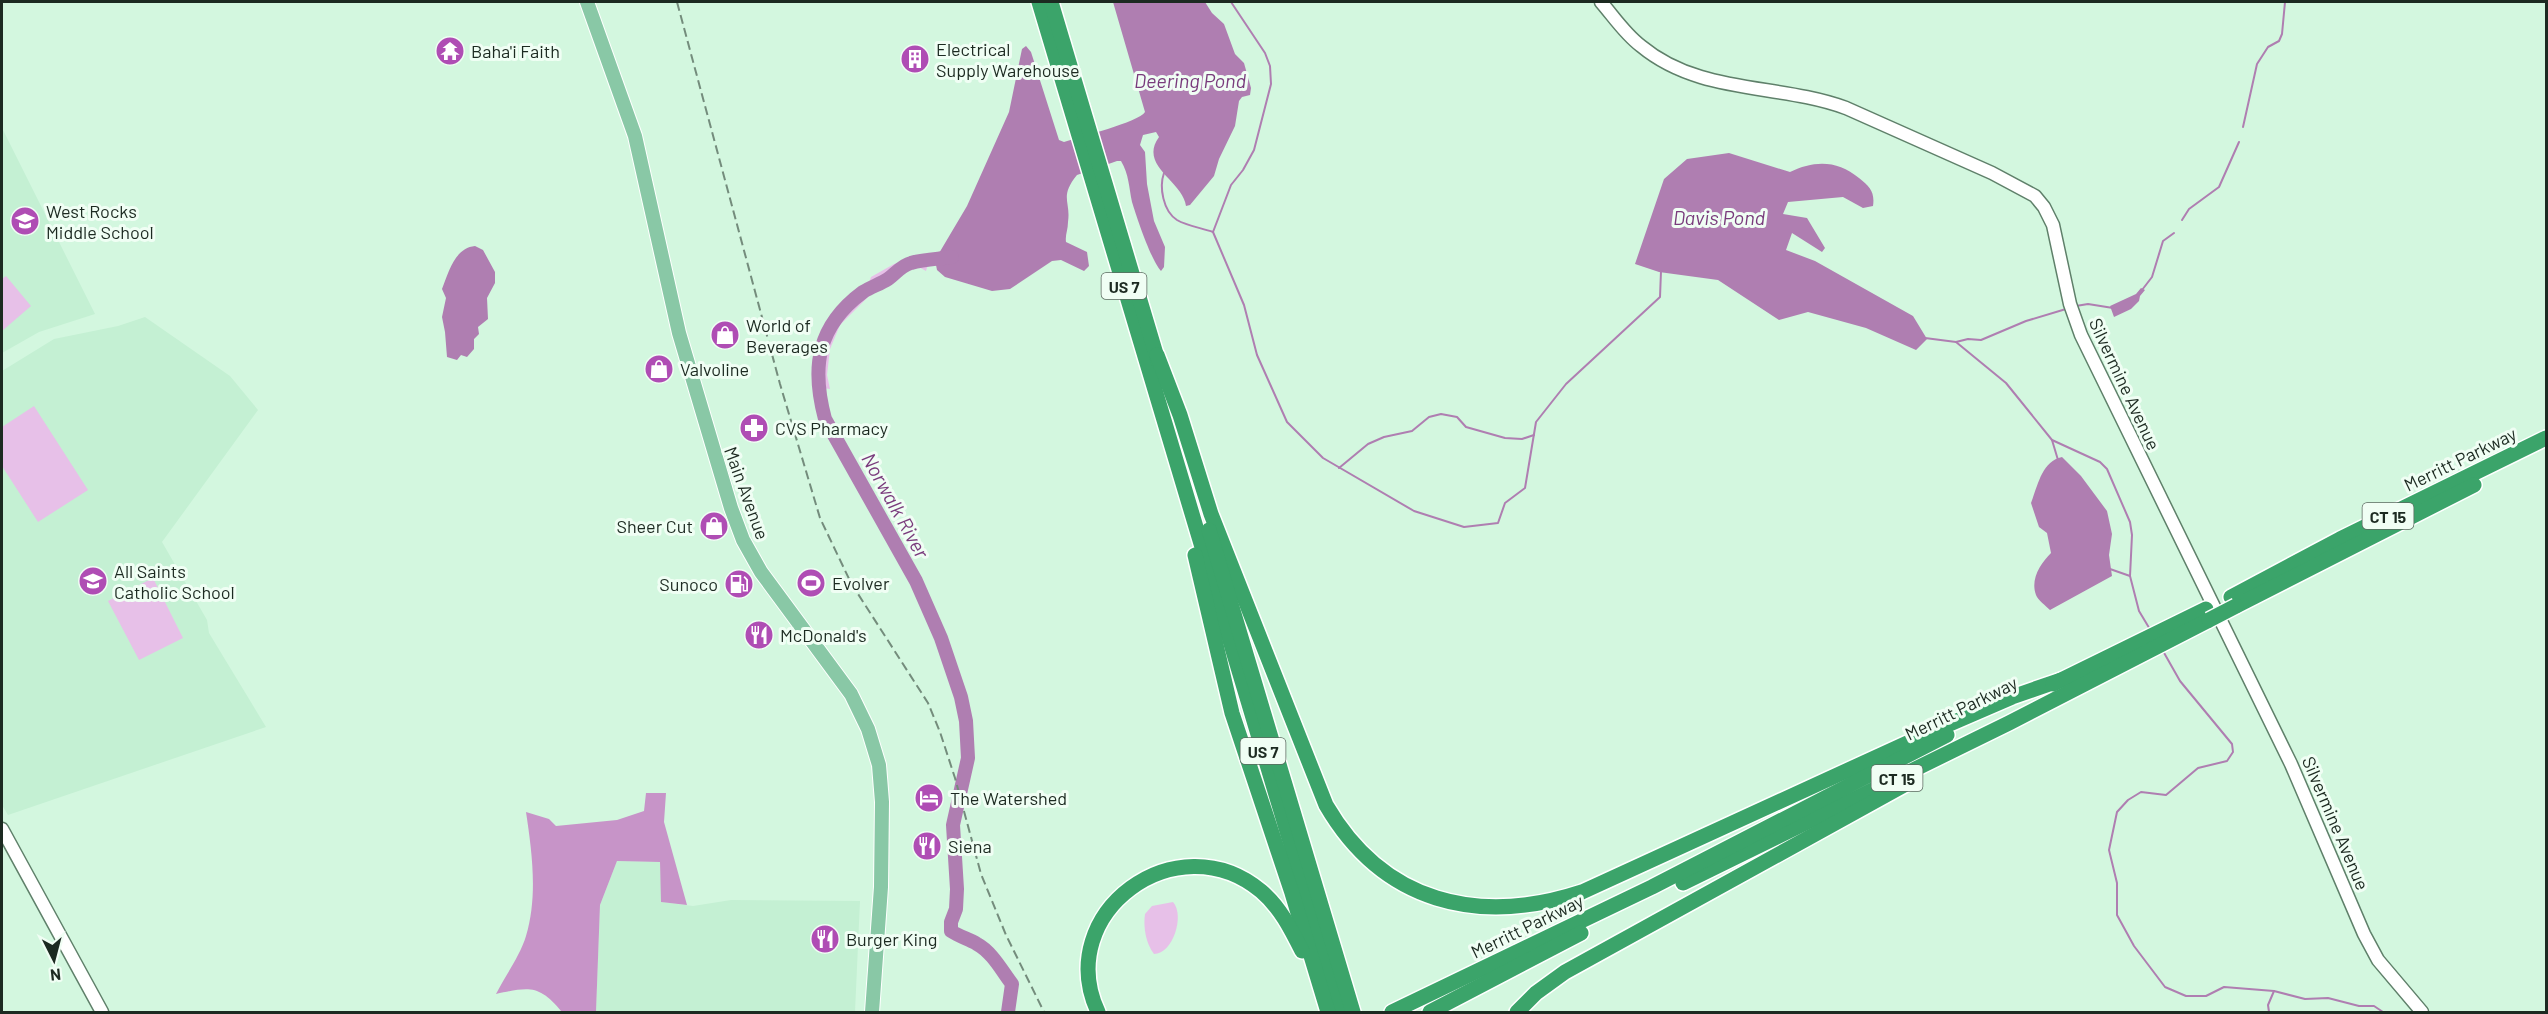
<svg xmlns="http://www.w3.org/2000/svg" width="2548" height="1014" viewBox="0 0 2548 1014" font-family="Barlow,sans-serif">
  <rect width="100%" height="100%" fill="#d3f7df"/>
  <g fill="#c4f0d3">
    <path d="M2,128L95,314L39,332L2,353Z"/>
    <path d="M145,317L230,376L258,410L162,542L207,620L209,633L266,727L8,815L2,805V371L54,339L118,326Z"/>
    <path d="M617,861L660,862L662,902L693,906L731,900L860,901L855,1012H596L600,905Z"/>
  </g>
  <g fill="#e7c0e8">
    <path d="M918,259L928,264L926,271L917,266L896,270L876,281L870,295L840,325L830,349L827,375L830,389L823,388C818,368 822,338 836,320C847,305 865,296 871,277L894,264Z"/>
    <path d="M6,276L31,306L2,331V279Z"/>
    <path d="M34,406L88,490L38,522L2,466V427Z"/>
    <path d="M153,578L183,638L139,660L108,601Z"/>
    <path d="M1173,902C1185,915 1173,954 1154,954C1146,944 1143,927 1145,914L1152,906Z"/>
  </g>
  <path fill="#c794c8" d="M646,793H666L664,822L687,905L661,902L660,862L617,861L600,905L596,1012H562C539,984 529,987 496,994C505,976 520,956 526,936C538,896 532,852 526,812L549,819L556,826L617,820L644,811Z"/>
  <g fill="#af7eb1">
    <path d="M1113,2H1205L1212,13L1224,24L1235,54L1244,63L1251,88L1250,95L1242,97L1239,101L1235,126L1219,159L1214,176L1190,205L1186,206C1183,181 1138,166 1159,137L1156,132L1143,135L1140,145L1145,152L1147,184L1154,221L1165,247L1164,267L1161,271C1151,260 1137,218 1132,202C1129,188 1129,174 1121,161H1117L1077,175C1059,197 1071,201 1068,222C1068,230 1065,235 1066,242L1087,252L1089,266L1084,271L1061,260L1052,261L1010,289L992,291L945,277L937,270L935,260L967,206L1009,112L1022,49L1026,46L1031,52L1059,140L1064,142C1079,137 1139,122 1145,112Z"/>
    <path d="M1729,153L1790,172C1814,160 1838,160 1859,178C1870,187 1875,192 1873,206L1863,208L1843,197L1788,202L1783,214L1807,218L1825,248L1822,252L1792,233L1786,250L1815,261L1913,316L1927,339L1916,350L1866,328L1808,312L1779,320L1718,280L1659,272L1635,264L1664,179L1687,159Z"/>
    <path d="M475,246L483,250L495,272V283L487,298L488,319L478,327L479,334L474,339V349L467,357L461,355L457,360L447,357L445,332L442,317L446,298L442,289C449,271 455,248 475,246Z"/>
    <path d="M2141,288L2145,290L2140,296L2139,301L2131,309L2114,317L2110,306L2136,294Z"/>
    <path d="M2062,457L2081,476L2107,511L2112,534L2109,555L2112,576L2050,610C2046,606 2038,600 2036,595C2030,579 2041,563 2051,553L2047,533L2039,527L2031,503C2038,485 2042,461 2062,457Z"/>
  </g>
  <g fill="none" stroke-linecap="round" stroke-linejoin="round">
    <g stroke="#af7eb1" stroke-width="2">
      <path d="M1231,2L1265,53L1270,66L1271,84L1254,150L1243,170L1231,185L1213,232L1244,305L1257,355L1287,422L1323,458L1414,511L1464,527L1498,523L1505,503L1525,488L1536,422L1566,384L1660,297L1661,271"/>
      <path d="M2243,127L2257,64L2268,47L2279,41L2282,34L2285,2"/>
      <path d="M1164,173C1159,187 1163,211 1177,220C1187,226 1202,228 1213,232"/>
      <path d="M2182,220L2189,209L2219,187L2239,142"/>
      <path d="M2142,290L2152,277L2163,241L2174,233"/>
      <path d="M2076,306L2088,304L2113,308"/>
      <path d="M1925,338L1956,342L2006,383L2052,440L2100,462L2107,469L2130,522L2132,535L2130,576L2139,611L2151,631"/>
      <path d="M1956,342L1968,339L1981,340L2026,321L2066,309"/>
      <path d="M2052,440L2058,460"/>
      <path d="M1339,468L1368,444L1384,437L1412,431L1429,417L1441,414L1457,417L1466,427L1505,438L1522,439L1534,435"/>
      <path d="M2110,569L2130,576"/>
      <path d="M2163,651L2180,681L2232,744L2233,752L2227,761L2198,768L2166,795L2141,792L2128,800L2117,812L2109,850L2117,883V915L2134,946L2165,987L2186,996H2206L2224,987L2274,991L2268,1005L2269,1012"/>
      <path d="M2274,991L2305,999L2328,998L2359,1006H2374L2383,1012"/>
    </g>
    <path stroke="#af7eb1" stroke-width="14" d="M952,257C939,259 924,259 911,263C902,265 895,274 888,279C880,284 871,287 863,292C817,326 811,367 825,419L916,581L941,638L961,697L966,721L968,758L953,825L957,889L956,909L951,922V931C960,937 969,939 977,944C992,952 1002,971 1012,984L1008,1012"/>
    <g stroke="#5f806a" stroke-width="15">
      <g id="secondary">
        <path d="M1601,2C1614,17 1625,34 1641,46C1700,95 1778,83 1846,108L1992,173L2035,196L2044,207L2053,225L2070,304L2081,335L2291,764L2364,934L2378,960L2422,1012"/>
        <path d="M2,829L102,1012"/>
      </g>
    </g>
    <g stroke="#fff" stroke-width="16">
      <path id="primary" d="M587,2L635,136L679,333L731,508L743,540L761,572L851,694L868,729L879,765L882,802L881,887L872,1012"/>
    </g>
    <g stroke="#fff" stroke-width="18">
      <g id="highway">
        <path d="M1039,2L1341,1012"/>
        <path d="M1051,2L1159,364"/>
        <path d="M1157,355L1180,415L1211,514L1326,805C1383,903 1478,926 1582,892L1929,733L2012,697L2061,680"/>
        <path d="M1209,530L1353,1012"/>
        <path d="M1195,555L1232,713L1292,893L1328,1012"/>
        <path d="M2231,597L2340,539L2546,438"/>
        <path d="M2236,606L2474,485"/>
        <path d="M2053,684L2206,609"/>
        <path d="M1683,883L2009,723L2209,620"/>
        <path d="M1098,1012C1052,913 1177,821 1261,891C1280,907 1291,929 1302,951"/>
        <path d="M1392,1012L1652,887L1947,735"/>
        <path d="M1430,1012L1581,933"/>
        <path d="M1517,1012L1536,993L1565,972L1906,784"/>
      </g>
    </g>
    <use href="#secondary" stroke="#fff" stroke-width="12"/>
    <use href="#primary" stroke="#89c8a6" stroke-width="14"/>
    <use href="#highway" stroke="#3ba46a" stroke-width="15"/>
    <path stroke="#748c7c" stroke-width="2" stroke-dasharray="9 4.5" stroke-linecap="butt" d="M677,2L780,384L820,518L851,583L928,703L940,732L955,778L981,874L1006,935L1044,1012"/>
    <g stroke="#fff" stroke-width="18" stroke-linecap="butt">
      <path id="highway-bridge" d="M2209,620L2236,606"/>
    </g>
    <use href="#highway-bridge" stroke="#3ba46a" stroke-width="15"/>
  </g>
  <defs>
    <g id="temple-disc" transform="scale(1.5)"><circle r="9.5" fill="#af4db4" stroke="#f0fef4"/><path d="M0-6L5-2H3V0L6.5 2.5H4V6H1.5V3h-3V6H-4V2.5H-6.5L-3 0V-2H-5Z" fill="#fff"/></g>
    <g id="building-disc" transform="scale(1.5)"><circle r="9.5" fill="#af4db4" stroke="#f0fef4"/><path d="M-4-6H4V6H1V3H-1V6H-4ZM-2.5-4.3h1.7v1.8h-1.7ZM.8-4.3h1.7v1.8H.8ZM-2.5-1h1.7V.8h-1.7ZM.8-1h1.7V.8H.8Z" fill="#fff"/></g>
    <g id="school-disc" transform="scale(1.5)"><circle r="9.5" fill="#af4db4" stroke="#f0fef4"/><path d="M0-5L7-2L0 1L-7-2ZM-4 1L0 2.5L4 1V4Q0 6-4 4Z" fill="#fff"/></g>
    <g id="shop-disc" transform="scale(1.5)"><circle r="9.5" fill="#af4db4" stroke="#f0fef4"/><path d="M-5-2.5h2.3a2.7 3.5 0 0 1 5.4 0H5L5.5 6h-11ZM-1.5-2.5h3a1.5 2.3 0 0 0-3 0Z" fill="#fff"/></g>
    <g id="pharmacy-disc" transform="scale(1.5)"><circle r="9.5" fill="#af4db4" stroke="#f0fef4"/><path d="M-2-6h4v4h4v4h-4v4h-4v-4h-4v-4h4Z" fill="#fff"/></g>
    <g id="stadium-disc" transform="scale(1.5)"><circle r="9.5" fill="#af4db4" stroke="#f0fef4"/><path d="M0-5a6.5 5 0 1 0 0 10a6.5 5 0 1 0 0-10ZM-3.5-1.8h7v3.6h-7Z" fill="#fff"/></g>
    <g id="fuel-disc" transform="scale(1.5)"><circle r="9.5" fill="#af4db4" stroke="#f0fef4"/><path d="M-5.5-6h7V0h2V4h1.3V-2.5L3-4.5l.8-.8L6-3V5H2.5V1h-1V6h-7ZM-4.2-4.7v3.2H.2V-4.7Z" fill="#fff"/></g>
    <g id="restaurant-disc" transform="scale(1.5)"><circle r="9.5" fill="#af4db4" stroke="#f0fef4"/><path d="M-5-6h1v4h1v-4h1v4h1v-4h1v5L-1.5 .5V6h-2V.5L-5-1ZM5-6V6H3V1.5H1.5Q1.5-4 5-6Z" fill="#fff"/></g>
    <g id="hotel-disc" transform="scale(1.5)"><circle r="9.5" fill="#af4db4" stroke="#f0fef4"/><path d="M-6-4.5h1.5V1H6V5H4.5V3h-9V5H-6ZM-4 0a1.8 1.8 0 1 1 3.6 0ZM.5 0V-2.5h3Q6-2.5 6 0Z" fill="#fff"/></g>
  </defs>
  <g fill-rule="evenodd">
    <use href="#temple-disc" x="450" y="51"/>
    <use href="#building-disc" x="915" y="59"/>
    <use href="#school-disc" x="25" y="221"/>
    <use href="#shop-disc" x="725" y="335"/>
    <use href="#shop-disc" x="659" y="369"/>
    <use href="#pharmacy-disc" x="754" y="428"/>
    <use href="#shop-disc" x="714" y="526"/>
    <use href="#school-disc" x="93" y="581"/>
    <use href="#stadium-disc" x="811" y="583"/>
    <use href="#fuel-disc" x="739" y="584"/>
    <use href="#restaurant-disc" x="759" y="635"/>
    <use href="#hotel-disc" x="929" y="798"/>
    <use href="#restaurant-disc" x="927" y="846"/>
    <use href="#restaurant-disc" x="825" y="939"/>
  </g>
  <g text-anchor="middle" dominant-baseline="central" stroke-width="6" stroke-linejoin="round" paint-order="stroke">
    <g fill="#f0fef4" stroke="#5c6a60" stroke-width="1.5">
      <rect x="1101.5" y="273" width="45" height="26" rx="4.5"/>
      <rect x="2362.5" y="503" width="51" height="26" rx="4.5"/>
      <rect x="1240.5" y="738" width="45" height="26" rx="4.5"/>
      <rect x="1871.5" y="765" width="51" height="26" rx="4.5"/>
    </g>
    <g font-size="16" font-weight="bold" fill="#1c2a21">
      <text x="1124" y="286">US 7</text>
      <text x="2388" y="516">CT 15</text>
      <text x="1263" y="751">US 7</text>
      <text x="1897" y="778">CT 15</text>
    </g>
    <g font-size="18" fill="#1c2a21" stroke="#f0fef4" text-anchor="start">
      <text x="936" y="49">Electrical<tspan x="936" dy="21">Supply Warehouse</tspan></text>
      <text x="471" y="51">Baha'i Faith</text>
      <text x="46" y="211">West Rocks<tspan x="46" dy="21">Middle School</tspan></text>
      <text x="746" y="325">World of<tspan x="746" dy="21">Beverages</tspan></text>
      <text x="680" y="369">Valvoline</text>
      <text x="775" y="428">CVS Pharmacy</text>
      <text x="693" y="526" text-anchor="end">Sheer Cut</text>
      <text x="114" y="571">All Saints<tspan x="114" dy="21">Catholic School</tspan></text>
      <text x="832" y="583">Evolver</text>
      <text x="718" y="584" text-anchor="end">Sunoco</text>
      <text x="780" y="635">McDonald's</text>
      <text x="950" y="798">The Watershed</text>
      <text x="948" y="846">Siena</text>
      <text x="846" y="939">Burger King</text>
    </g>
    <g font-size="18" fill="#1c2a21" stroke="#f0fef4">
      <text transform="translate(2125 384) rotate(65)">Silvermine Avenue</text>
      <text transform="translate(2460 459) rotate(-26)">Merritt Parkway</text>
      <text transform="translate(747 493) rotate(70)">Main Avenue</text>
      <text transform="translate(1961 708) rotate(-26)">Merritt Parkway</text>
      <text transform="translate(2336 823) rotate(67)">Silvermine Avenue</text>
      <text transform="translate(1527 926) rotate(-26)">Merritt Parkway</text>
    </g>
    <g font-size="20" font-style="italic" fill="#793b7c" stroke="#f0fef4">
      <text x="1190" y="80">Deering Pond</text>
      <text x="1719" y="217">Davis Pond</text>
      <text transform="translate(896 505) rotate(61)">Norwalk River</text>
    </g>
  </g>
  <rect width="2548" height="1014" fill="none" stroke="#1c2a21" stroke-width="6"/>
  <g transform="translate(54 960) rotate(174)" stroke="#f0fef4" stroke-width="4.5" paint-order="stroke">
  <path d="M0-4.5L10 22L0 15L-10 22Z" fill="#1c2a21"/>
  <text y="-9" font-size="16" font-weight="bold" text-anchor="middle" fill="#1c2a21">N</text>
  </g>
</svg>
